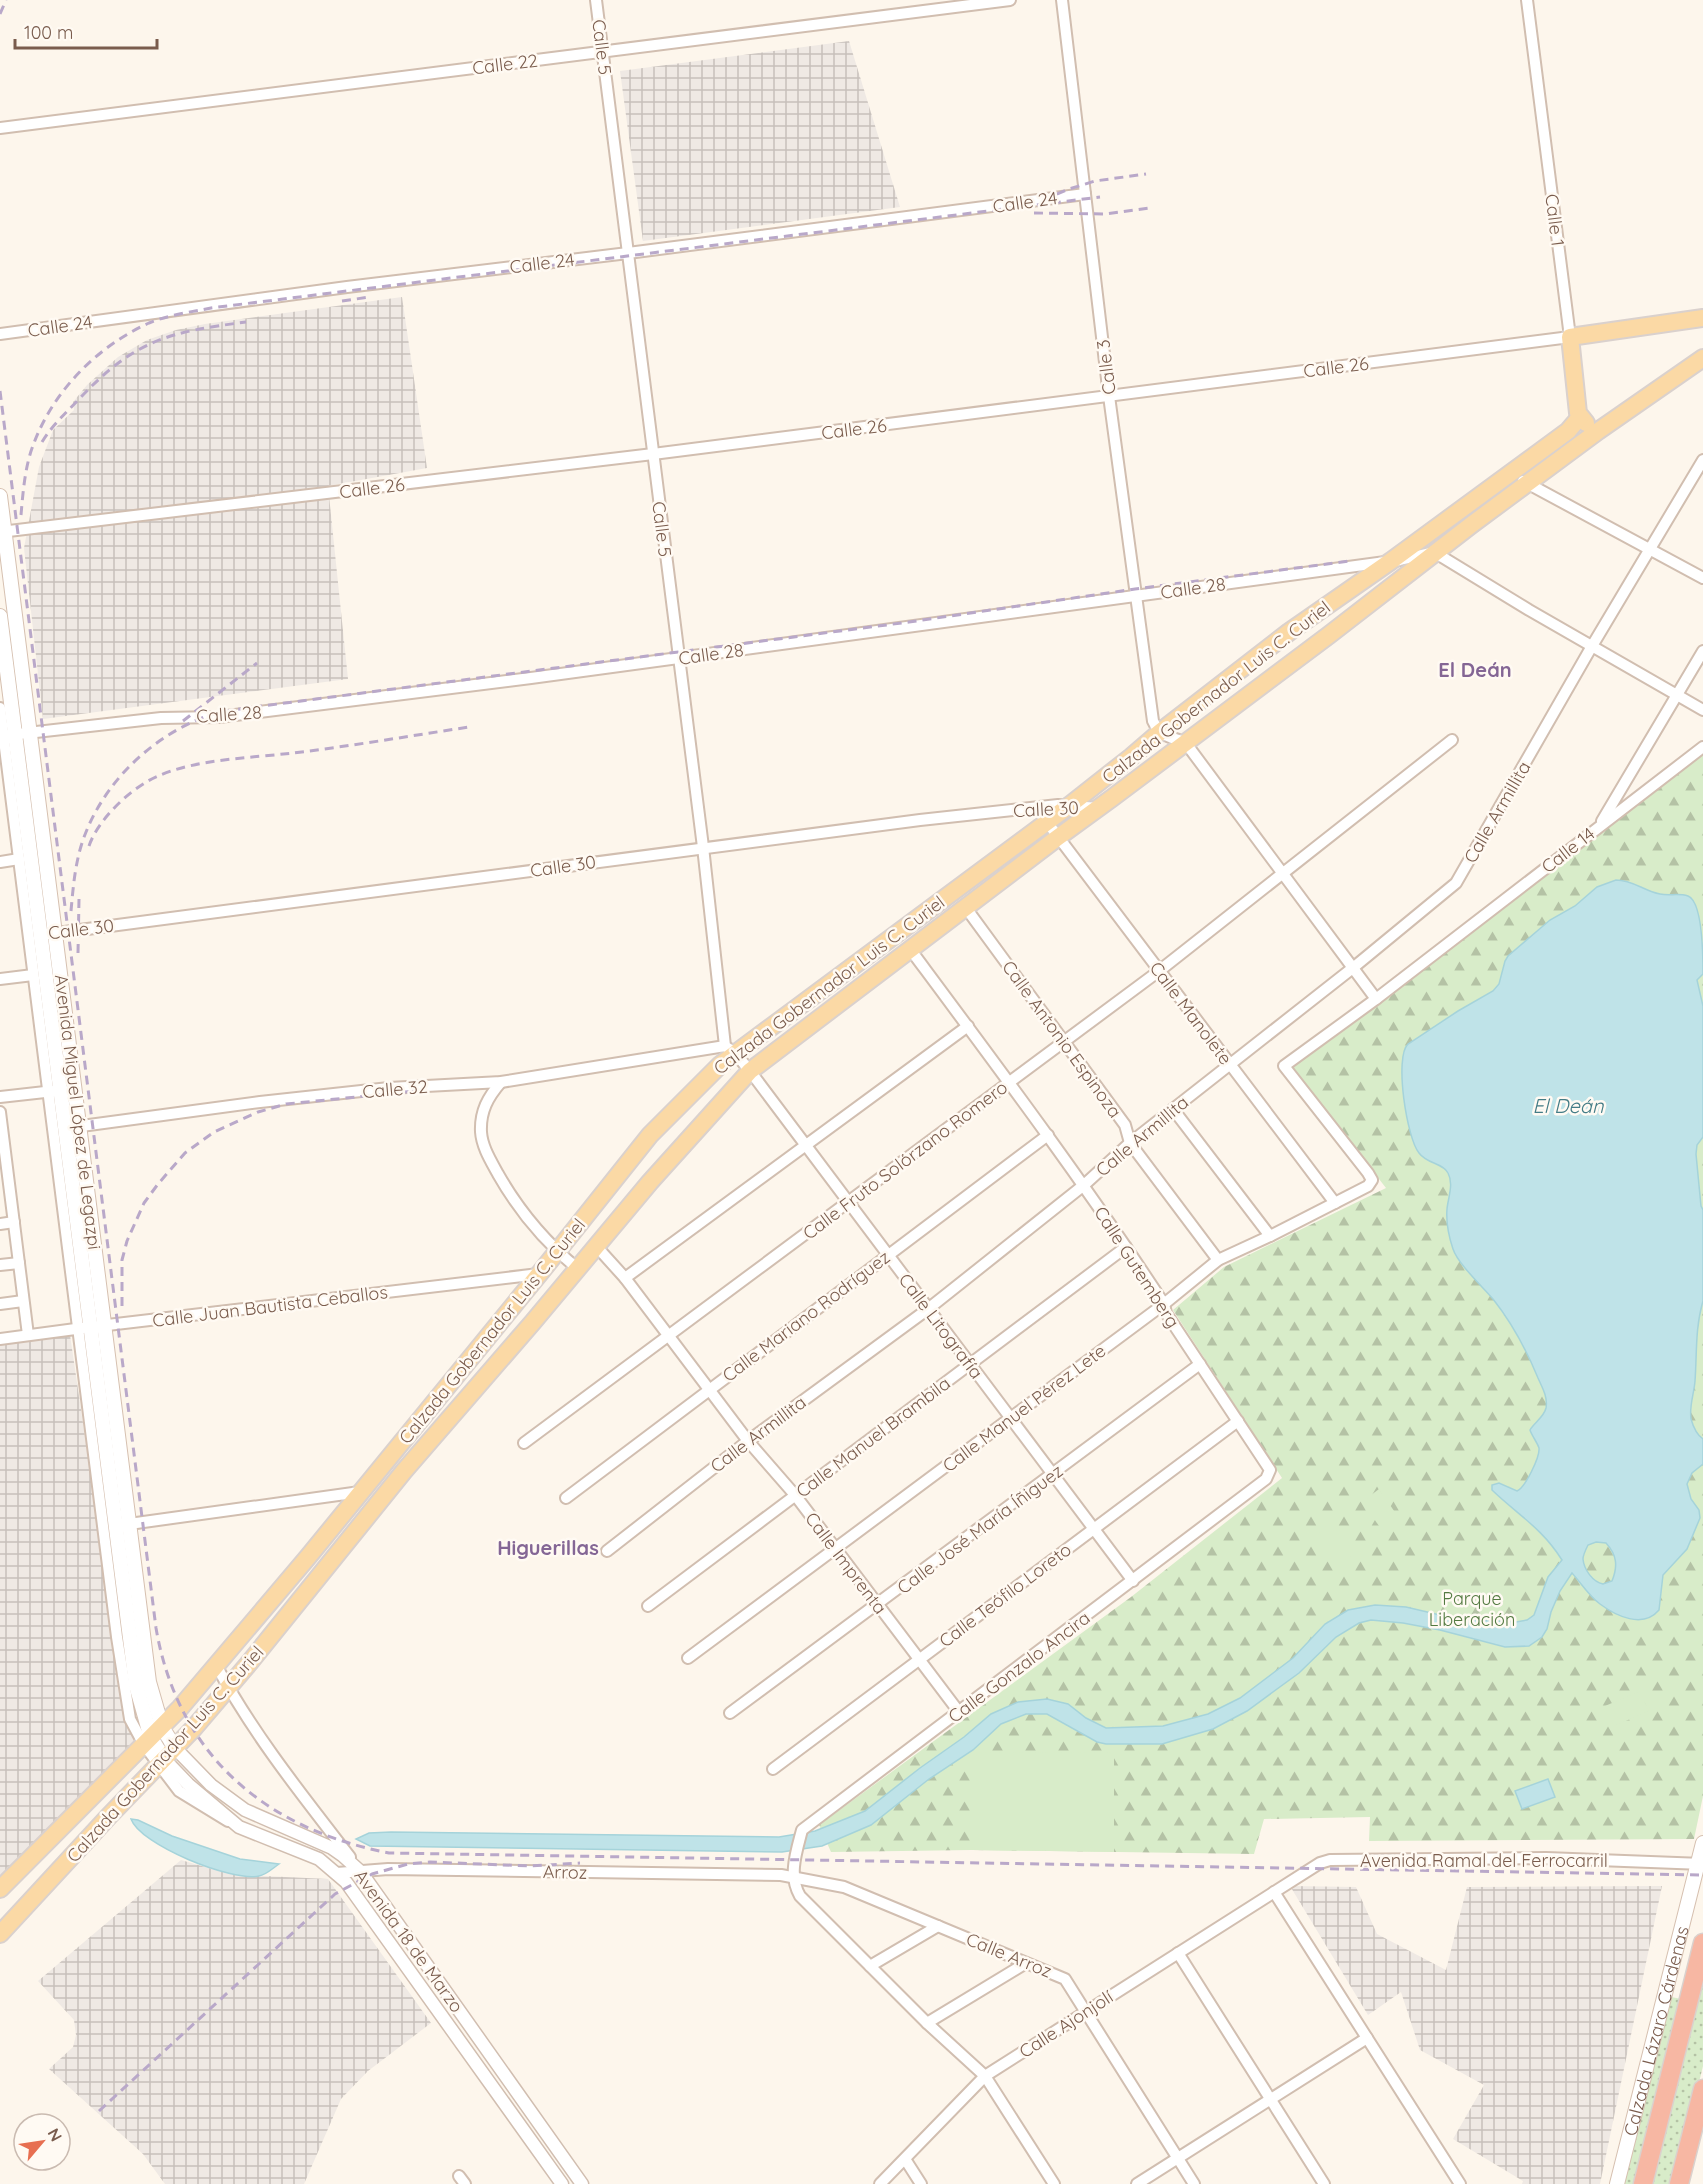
<svg xmlns="http://www.w3.org/2000/svg" width="1703" height="2184" viewBox="0 0 1703 2184" font-family="Quicksand,sans-serif">
  <defs>
    <pattern id="industrial-grid" width="8" height="8" patternUnits="userSpaceOnUse" patternTransform="scale(1.5)"><rect width="8" height="8" fill="#efe9e4"/><path d="M0 4h8M4 0v8" fill="none" stroke="#c7c0bb"/></pattern>
    <pattern id="grass-dots" width="8" height="8" patternUnits="userSpaceOnUse" patternTransform="scale(1.5)"><rect width="8" height="8" fill="#d8ecc9"/><path d="M2 2h.1M6 6h.1" fill="none" stroke="#b4c2a5" stroke-width="1.8" stroke-linecap="round"/></pattern>
    <pattern id="forest-firs" width="22" height="20" patternUnits="userSpaceOnUse" patternTransform="scale(1.5)"><rect width="22" height="20" fill="#d8ecc9"/><path d="M5 1l3.5 6h-7zM16 11l3.5 6h-7z" fill="#b4c2a5"/></pattern>
  </defs>
  <rect width="100%" height="100%" fill="#fdf6ec"/>
  <g fill="url(#industrial-grid)">
    <path d="M849,41L900,207L643,241L620,71Z"/>
    <path d="M402,297L427,468L328,486L348,679L43,719L24,548L39,467L53,430L74,410L73,402L87,385L118,357L147,340L176,330L205,324Z"/>
    <path d="M70,1335L125,1708L136,1745L0,1881V1344Z"/>
    <path d="M181,1860L219,1871L241,1875L328,1879L431,2023L368,2071L341,2099L304,2184H165L143,2154L49,2069L73,2047L76,2035L74,2020L38,1981Z"/>
    <path d="M1290,1886L1356,1887L1377,1934L1446,1970L1467,1887L1662,1886L1600,2184H1522L1523,2181L1453,2139L1484,2085L1420,2050L1401,1992L1368,2015Z"/>
  </g>
  <g fill="url(#grass-dots)">
    <path d="M1703,1978V2066L1674,2184H1653Z"/>
    <path d="M1671,1997L1682,1999L1633,2184H1623Z"/>
  </g>
  <path fill="url(#forest-firs)" d="M1703,750V1796L1694,1839L1369,1841L1370,1817L1264,1819L1254,1854L972,1850L831,1852L819,1825L1131,1597L1282,1478L1173,1310L1224,1267L1386,1188L1290,1065Z"/>
  <g fill="#d8ecc9">
    <path d="M1379,1489L1401,1521L1384,1533L1362,1502Z"/>
    <path d="M1331,1523L1354,1554L1336,1567L1314,1536Z"/>
    <path d="M1640,1691L1649,1711L1614,1726L1605,1706Z"/>
    <path d="M972,1752L1114,1753V1852L972,1850Z"/>
  </g>
  <g fill="#bfe3e8" stroke="#a5d3da" stroke-width="1.5" fill-rule="evenodd">
    <path d="M1616,880C1633,880 1644,891 1660,894C1669,896 1679,893 1688,896C1703,902 1703,956 1703,974L1697,980L1703,1006V1137L1697,1145L1696,1154L1701,1206L1703,1210V1301C1695,1328 1697,1354 1695,1381C1694,1394 1689,1406 1691,1419C1693,1426 1697,1435 1703,1439V1464L1692,1473L1687,1484L1691,1499L1699,1510L1700,1518L1687,1549L1663,1575L1659,1610C1643,1629 1616,1616 1600,1604C1589,1596 1581,1583 1572,1573L1560,1591L1551,1612L1547,1629L1542,1637L1529,1646L1505,1647L1440,1630L1403,1623L1371,1620L1359,1623L1336,1637L1299,1673L1247,1711L1213,1729L1162,1744H1106L1097,1742L1047,1714H1026L1001,1724L973,1750L929,1779L871,1825L822,1846L782,1852L370,1846L356,1839L369,1833L391,1832L779,1837L815,1831L865,1811L920,1768L964,1737L991,1714L1018,1702L1047,1699L1068,1704L1086,1718L1106,1728L1163,1726L1208,1714L1240,1698L1293,1658L1325,1624L1348,1610L1375,1605L1406,1607L1457,1619L1516,1622L1527,1620L1534,1615L1548,1577L1562,1560C1542,1528 1518,1515 1492,1490V1485L1499,1483L1517,1491C1525,1488 1540,1457 1539,1448C1537,1442 1532,1436 1530,1430C1534,1423 1544,1417 1546,1408C1548,1397 1542,1387 1538,1378C1526,1349 1512,1323 1493,1299C1482,1286 1458,1264 1453,1249C1449,1237 1446,1221 1447,1209C1448,1198 1454,1184 1448,1173C1443,1163 1427,1164 1419,1153C1407,1139 1394,1057 1408,1044L1458,1011L1493,991L1499,984L1505,961L1508,956L1550,920L1575,906L1597,887ZM1596,1542L1606,1543C1617,1555 1618,1566 1612,1581L1603,1584C1593,1582 1584,1570 1583,1559C1583,1555 1586,1549 1588,1545Z"/>
    <path d="M1548,1779L1555,1797L1522,1809L1515,1791Z"/>
    <path d="M131,1819L138,1820L172,1836L240,1859L279,1864C273,1868 266,1875 259,1876C232,1882 140,1845 131,1819Z"/>
  </g>
  <g fill="none" stroke-linecap="round" stroke-linejoin="round">
    <g stroke="#d1beb0" stroke-width="14">
      <g id="minor">
        <path d="M596,0L703,847L725,1046L735,1053L750,1071L1133,1581"/>
        <path d="M1062,0L1109,396L1153,721C1159,735 1171,738 1185,742L1376,999"/>
        <path d="M0,128L1010,0"/>
        <path d="M0,334L347,287L628,253L1085,194"/>
        <path d="M1523,481L1703,578"/>
        <path d="M0,532L653,454L1570,337L1527,0"/>
        <path d="M0,708L117,1637L130,1719L144,1745L179,1791L228,1821"/>
        <path d="M0,736L161,718L219,717L531,678L1400,560L1434,552L1529,610L1703,710"/>
        <path d="M1602,821L1703,651"/>
        <path d="M1047,822L1335,1203"/>
        <path d="M0,862L19,859"/>
        <path d="M966,908L1125,1125L1130,1143L1218,1260"/>
        <path d="M49,934L920,820L1058,805L1099,808"/>
        <path d="M910,949C997,1066 1084,1182 1164,1304L1166,1313L1270,1470L1266,1479L802,1830C796,1853 788,1875 800,1896L927,2023L985,2076L1054,2184"/>
        <path d="M0,979L33,975"/>
        <path d="M501,1082C488,1097 480,1111 481,1132C482,1147 491,1161 498,1174C519,1211 545,1242 578,1269"/>
        <path d="M0,1097L54,1091"/>
        <path d="M1173,1109L1270,1236"/>
        <path d="M0,1112L28,1335"/>
        <path d="M74,1127L260,1102L389,1088L501,1082L725,1046"/>
        <path d="M0,1224L14,1222"/>
        <path d="M597,1247L625,1278L748,1441L795,1495L959,1712"/>
        <path d="M0,1265L19,1263"/>
        <path d="M625,1278L968,1026"/>
        <path d="M0,1304L23,1301"/>
        <path d="M99,1326L539,1274"/>
        <path d="M0,1339L83,1328"/>
        <path d="M524,1443L1159,971L1452,740"/>
        <path d="M566,1498L1048,1135"/>
        <path d="M122,1525L360,1492"/>
        <path d="M607,1551L748,1441L928,1309L1084,1185L1130,1143L1354,967L1456,883L1592,646L1703,460"/>
        <path d="M648,1606L1126,1247"/>
        <path d="M688,1658L1164,1304L1218,1260L1270,1236L1368,1186L1372,1180L1368,1173L1284,1066L1376,999L1703,747"/>
        <path d="M216,1665C253,1734 302,1795 350,1857"/>
        <path d="M730,1713L1200,1364"/>
        <path d="M773,1769L1238,1421"/>
        <path d="M337,1873L388,1869L781,1875L844,1887L1065,1979L1194,2184"/>
        <path d="M1274,1892L1460,2184"/>
        <path d="M1178,1953L1324,2184"/>
        <path d="M870,1966L938,1926"/>
        <path d="M927,2023L1026,1963"/>
        <path d="M905,2159L921,2184"/>
        <path d="M459,2176L465,2184"/>
        <path d="M880,2184L985,2076L1320,1863L1330,1860L1546,1858L1703,1864"/>
        <path d="M1137,2184L1367,2038"/>
      </g>
    </g>
    <g stroke="#d1beb0" stroke-width="15">
      <g id="tertiary">
        <path d="M175,1748L211,1785L245,1810L332,1848L342,1855L361,1872L582,2184"/>
        <path d="M164,1759L188,1784L239,1827L319,1859L346,1882L562,2184"/>
      </g>
    </g>
    <g stroke="#d6c0b0" stroke-width="16">
      <g id="secondary">
        <path d="M0,496L149,1682L162,1727L175,1748"/>
        <path d="M0,616L136,1685L151,1738L164,1759"/>
        <path id="s1" d="M1617,2184L1703,1843"/>
      </g>
    </g>
    <g stroke="#dad1cd" stroke-width="20">
      <g id="primary">
        <path d="M1586,423L1578,413L1570,337L1703,318"/>
        <path d="M0,1889L180,1708L308,1557L540,1273L650,1135L720,1065L1070,805L1131,757L1160,732L1289,632L1391,561L1568,431L1580,417"/>
        <path d="M0,1934L109,1816L193,1729L250,1662L404,1471L533,1322L650,1182L750,1071L1057,838L1112,798L1329,635L1471,525L1598,431L1703,358"/>
      </g>
    </g>
    <g stroke="#dad1cd" stroke-width="21">
      <g id="motorway">
        <path d="M1643,2184L1703,1943"/>
        <path d="M1679,2184L1703,2089"/>
      </g>
    </g>
    <use href="#minor" stroke="#fff" stroke-width="10"/>
    <use href="#tertiary" stroke="#fff" stroke-width="12"/>
    <use href="#secondary" stroke="#fff" stroke-width="14"/>
    <use href="#primary" stroke="#fbd9a5" stroke-width="16"/>
    <use href="#motorway" stroke="#f7b7a3" stroke-width="18"/>
    <g stroke="#b9a8c9" stroke-width="3" stroke-dasharray="9 6" stroke-linecap="butt">
      <path d="M0,14L6,0"/>
      <path d="M1043,200L1069,189L1095,181L1146,174"/>
      <path d="M1034,213L1106,214L1149,208"/>
      <path d="M342,301L370,297"/>
      <path d="M0,391L156,1628C178,1756 266,1829 389,1853L1703,1875"/>
      <path d="M42,442C53,424 67,412 81,397C136,339 170,332 246,322"/>
      <path d="M21,515C23,492 25,465 34,443C54,390 98,346 149,323C168,315 191,312 211,308L1100,197"/>
      <path d="M183,721L257,663"/>
      <path d="M89,846C98,819 132,787 158,776C197,759 250,758 293,753C351,746 410,736 469,727"/>
      <path d="M71,911C73,888 75,865 82,843C101,785 150,737 207,716C219,712 233,710 247,708L909,622L1135,589L1350,561"/>
      <path d="M78,953L79,899"/>
      <path d="M122,1306V1260L127,1241L144,1203L158,1184L185,1153L214,1132L258,1112L286,1104L426,1090"/>
      <path d="M99,2111L335,1894L372,1874L408,1864L430,1862L530,1866L580,1863"/>
    </g>
  </g>
  <g text-anchor="middle" dominant-baseline="central" stroke-width="5" stroke-linejoin="round" paint-order="stroke">
    <g font-size="18" fill="#7a5c4d" stroke="#fffaf3">
      <text transform="translate(602 47) rotate(83)">Calle 5</text>
      <text transform="translate(505 64) rotate(-7)">Calle 22</text>
      <text transform="translate(1025 202) rotate(-8)">Calle 24</text>
      <text transform="translate(1555 220) rotate(83)">Calle 1</text>
      <text transform="translate(542 263) rotate(-7)">Calle 24</text>
      <text transform="translate(60 326) rotate(-8)">Calle 24</text>
      <text transform="translate(1106 367) rotate(-97)">Calle 3</text>
      <text transform="translate(1336 367) rotate(-7)">Calle 26</text>
      <text transform="translate(854 429) rotate(-7)">Calle 26</text>
      <text transform="translate(372 488) rotate(-7)">Calle 26</text>
      <text transform="translate(662 529) rotate(83)">Calle 5</text>
      <text transform="translate(1193 588) rotate(-8)">Calle 28</text>
      <text transform="translate(711 654) rotate(-8)">Calle 28</text>
      <text transform="translate(1216 692) rotate(-38)">Calzada Gobernador Luis C. Curiel</text>
      <text transform="translate(229 714) rotate(-4)">Calle 28</text>
      <text transform="translate(1046 809) rotate(-3)">Calle 30</text>
      <text transform="translate(1497 812) rotate(-60)">Calle Armillita</text>
      <text transform="translate(1568 850) rotate(-38)">Calle 14</text>
      <text transform="translate(563 866) rotate(-8)">Calle 30</text>
      <text transform="translate(81 929) rotate(-7)">Calle 30</text>
      <text transform="translate(829 985) rotate(-37)">Calzada Gobernador Luis C. Curiel</text>
      <text transform="translate(1191 1013) rotate(53)">Calle Manolete</text>
      <text transform="translate(1062 1039) rotate(54)">Calle Antonio Espinoza</text>
      <text transform="translate(395 1089) rotate(-5)">Calle 32</text>
      <text transform="translate(78 1112) rotate(83)">Avenida Miguel López de Legazpi</text>
      <text transform="translate(1142 1136) rotate(-40)">Calle Armillita</text>
      <text transform="translate(905 1160) rotate(-37)">Calle Fruto Solórzano Romero</text>
      <text transform="translate(1137 1267) rotate(57)">Calle Gutemberg</text>
      <text transform="translate(270 1306) rotate(-7)">Calle Juan Bautista Ceballos</text>
      <text transform="translate(806 1316) rotate(-37)">Calle Mariano Rodríguez</text>
      <text transform="translate(941 1326) rotate(53)">Calle Litografía</text>
      <text transform="translate(492 1331) rotate(-51)">Calzada Gobernador Luis C. Curiel</text>
      <text transform="translate(1024 1408) rotate(-37)">Calle Manuel Pérez Lete</text>
      <text transform="translate(758 1434) rotate(-37)">Calle Armillita</text>
      <text transform="translate(873 1437) rotate(-37)">Calle Manuel Brambila</text>
      <text transform="translate(980 1529) rotate(-37)">Calle José María Íñiguez</text>
      <text transform="translate(846 1563) rotate(53)">Calle Imprenta</text>
      <text transform="translate(1005 1595) rotate(-37)">Calle Teófilo Loreto</text>
      <text transform="translate(1019 1667) rotate(-37)">Calle Gonzalo Ancira</text>
      <text transform="translate(165 1754) rotate(-48)">Calzada Gobernador Luis C. Curiel</text>
      <text x="1484" y="1860">Avenida Ramal del Ferrocarril</text>
      <text transform="translate(565 1872) rotate(1)">Arroz</text>
      <text transform="translate(409 1941) rotate(54)">Avenida 18 de Marzo</text>
      <text transform="translate(1009 1955) rotate(22)">Calle Arroz</text>
      <text transform="translate(1066 2024) rotate(-33)">Calle Ajonjolí</text>
      <text stroke="none"><textPath href="#s1" startOffset="158">Calzada Lázaro Cárdenas</textPath></text>
    </g>
    <g font-size="18" fill="#537a41" stroke="#fffaf3">
      <text x="1472" y="1598">Parque<tspan x="1472" dy="21">Liberación</tspan></text>
    </g>
    <g font-size="20" font-weight="bold" fill="#846695" stroke="#fffaf3">
      <text x="1475" y="669">El Deán</text>
      <text x="548" y="1547">Higuerillas</text>
    </g>
    <g font-size="20" font-style="italic" fill="#437c86" stroke="#fffaf3">
      <text x="1568" y="1105">El Deán</text>
    </g>
  </g>
  <g transform="translate(42 2142) rotate(61)"><circle r="28" fill="#fffaf3" stroke="#cabbb1" stroke-width="1.5"/>
  <path d="M0-4.5L10 22L0 15L-10 22Z" fill="#e76f51"/>
  <text y="-9" font-size="16" font-weight="bold" text-anchor="middle" fill="#7a5c4d">N</text>
  </g>
  <path d="M15 39v9h142v-9" fill="none" stroke="#7a5c4d" stroke-width="3"/>
  <text x="24" y="39" font-size="18" fill="#7a5c4d" stroke="#fffaf3" stroke-width="4.5" paint-order="stroke">100 m</text>
</svg>
